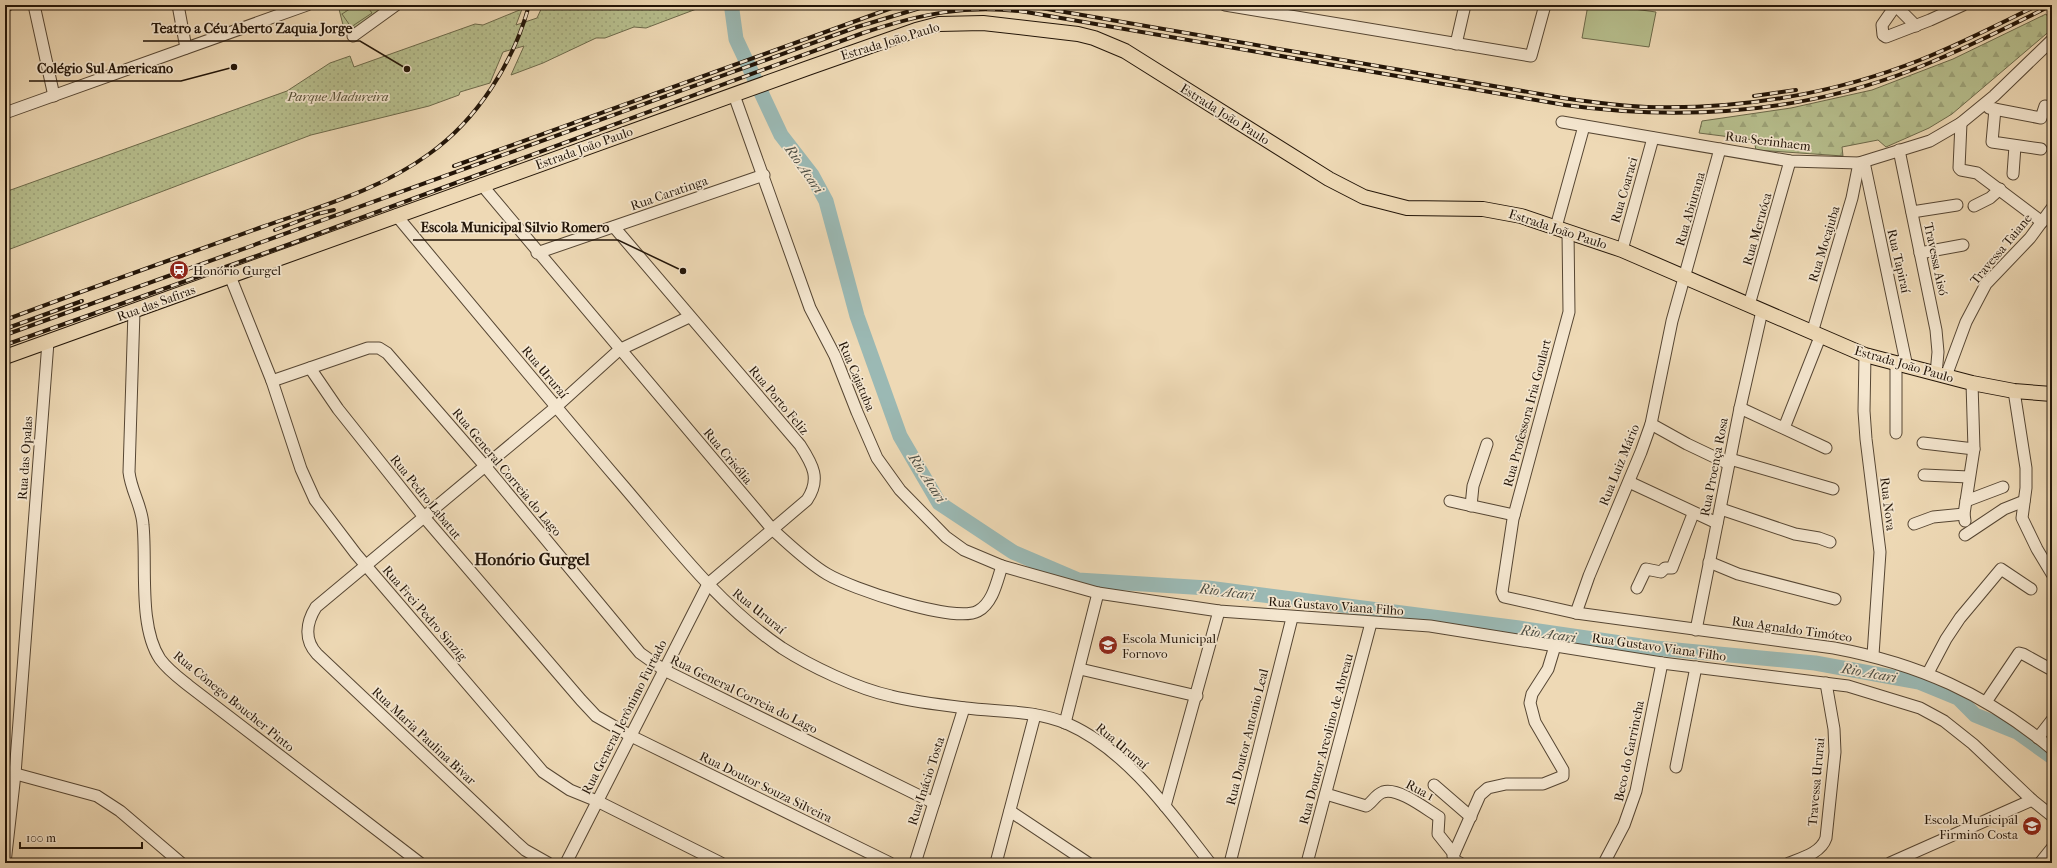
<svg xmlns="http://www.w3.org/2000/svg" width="2057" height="868" viewBox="0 0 2057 868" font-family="'IM FELL French Canon',serif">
  <defs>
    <pattern id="forest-firs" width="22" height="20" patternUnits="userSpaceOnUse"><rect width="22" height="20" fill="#b7bf8e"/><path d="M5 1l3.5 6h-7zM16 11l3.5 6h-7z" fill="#9da379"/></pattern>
    <pattern id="park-dots" width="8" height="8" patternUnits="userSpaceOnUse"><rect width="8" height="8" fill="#b7bf8e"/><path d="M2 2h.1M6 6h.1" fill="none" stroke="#9da379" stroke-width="1.8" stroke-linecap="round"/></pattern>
  </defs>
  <rect width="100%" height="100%" fill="#eed9b5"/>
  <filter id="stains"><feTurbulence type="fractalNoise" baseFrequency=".005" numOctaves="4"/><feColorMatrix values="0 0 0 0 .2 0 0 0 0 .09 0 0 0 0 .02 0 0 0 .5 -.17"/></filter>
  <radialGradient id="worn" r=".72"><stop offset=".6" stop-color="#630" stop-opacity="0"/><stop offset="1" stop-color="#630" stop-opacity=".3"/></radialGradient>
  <path fill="url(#forest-firs)" stroke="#6d6a4b" d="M2046,14L2052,23V29L1952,114L1929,128L1886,147L1878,140L1842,147L1843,156L1756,150L1754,140L1699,133L1702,121L1791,108L1872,90L1953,59Z"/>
  <g fill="url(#park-dots)" stroke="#6d6a4b">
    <path d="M338,5H391L357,30L345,33Z"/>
    <path d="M543,5H707L646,28L634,27L605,38H596L543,63L511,75L524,46L503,52L490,83L460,92L459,95L429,106L311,135L5,251V192L287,91L330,63L350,56L354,67L475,24L483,25L522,9L516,25L537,18Z"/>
  </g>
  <g fill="#b7bf8e" stroke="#6d6a4b">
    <path d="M356,5H366L372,13L351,27L342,14Z"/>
    <path d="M1588,5H1604L1656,12L1649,47L1582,38Z"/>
  </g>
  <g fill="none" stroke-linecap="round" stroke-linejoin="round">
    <path stroke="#9bb9b4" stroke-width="15" d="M733,5L732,10L736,39L781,135L812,175L826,201L857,316L900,436L939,503L1013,552L1078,580L1208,588L1519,628L1655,648L1815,663L1919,682L1958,698L1975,715L2017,732L2052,757"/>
    <g stroke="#564633" stroke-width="13">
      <g id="minor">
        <path d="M34,5L54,96"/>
        <path d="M178,5L186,48"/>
        <path d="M1225,5L1531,56L1545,5"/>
        <path d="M1896,5L1882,25L1883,35L1886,37L1930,20L1963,5"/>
        <path d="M5,6L8,5"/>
        <path d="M1896,6L1916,26"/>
        <path d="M353,36L396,5"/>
        <path d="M1456,44L1465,5"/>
        <path d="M734,95L810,308L835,356L857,412L877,458L900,490L946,537L964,550L1002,566L1098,593L1219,611L1430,626L1662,663L1848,686L1920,708L1944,721L1973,744L2032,800L2052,816"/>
        <path d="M1989,108L2041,118L2045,106"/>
        <path d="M1995,109L1992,142L2041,149"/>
        <path d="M5,113L307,5"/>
        <path d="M1562,122L1790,161L1859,163L1930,141L1961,123L1994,96L2052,40"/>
        <path d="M1961,123L1959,168L1961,170L1977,173L2042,222"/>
        <path d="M1899,150L1936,330L1938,352L1936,374"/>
        <path d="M1864,162L1907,367"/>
        <path d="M2013,174L2015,146"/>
        <path d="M481,184L773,530C790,545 807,562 827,574C850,588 955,624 978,611C993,603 997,581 1002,566"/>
        <path d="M1974,206L1990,198L2000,189"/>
        <path d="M1912,212L1957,205"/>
        <path d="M396,215C470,304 544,393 619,481C670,540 717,604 782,648C810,666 858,689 891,696C915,702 941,705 966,708C999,712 1036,710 1068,724C1127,750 1171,813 1210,863"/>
        <path d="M1556,227L1584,126"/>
        <path d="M1568,231L1569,312L1513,519L1502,592L1504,597L1576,613L1834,648C1919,664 1986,694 2052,749"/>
        <path d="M1622,250L1653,138"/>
        <path d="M537,253L764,175"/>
        <path d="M1920,253L1963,245"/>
        <path d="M230,276L272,381L301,469L315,500L356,554L543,772L570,790L597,801L721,863"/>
        <path d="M1749,305L1790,161"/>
        <path d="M134,311L129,472C131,491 142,506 143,525C147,564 138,626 160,659C168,670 179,678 189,686L420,863"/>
        <path d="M1812,333L1852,198L1859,163"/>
        <path d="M1865,355L1864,411L1866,439L1880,552L1873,655"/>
        <path d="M1896,364V433"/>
        <path d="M310,368L338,409L424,517L581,700L596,716L631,736L890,863"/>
        <path d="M1946,376L1966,322L1986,284L2030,238L2052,208"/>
        <path d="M272,381L368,348H379L387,353L485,466L640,653L664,670L934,803"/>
        <path d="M2014,391L2026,468V488L2022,518L2037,549L2052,574"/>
        <path d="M1740,408L1826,448"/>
        <path d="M1651,424L1687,444L1729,464"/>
        <path d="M1784,428L1820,337"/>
        <path d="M1923,443L1974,449"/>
        <path d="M1730,459L1833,489"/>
        <path d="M1924,475L1969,477"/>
        <path d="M1629,482L1717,523"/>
        <path d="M1450,501L1514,515"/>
        <path d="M1966,501L2003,487"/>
        <path d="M1471,506L1473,486L1487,444"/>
        <path d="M1721,509L1795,534L1819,538L1830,542"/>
        <path d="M1965,521L1964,514L1974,449L1972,383"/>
        <path d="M1914,524L1933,517L1964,514"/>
        <path d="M1965,535L2004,509L2024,501"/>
        <path d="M1709,562L1738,574L1835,599"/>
        <path d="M1637,588L1646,569L1661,572L1665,568H1672L1693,514"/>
        <path d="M1576,613L1589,576L1641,452L1651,424L1672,321L1720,149"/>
        <path d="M1696,630L1740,408L1762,311"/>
        <path d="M1080,669L1197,696"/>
        <path d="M1928,673L1946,639L1960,618L2001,569L2031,589"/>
        <path d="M1986,702L2019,653L2023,654L2052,670"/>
        <path d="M1065,723L1098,593"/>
        <path d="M2038,738L2052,720"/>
        <path d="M1676,767L1696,667"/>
        <path d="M5,771L97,796L120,811L181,863"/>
        <path d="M1434,785L1471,817"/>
        <path d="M1326,794L1366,806C1372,803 1375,795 1383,792C1398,787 1426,809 1439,817L1438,834L1454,854"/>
        <path d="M1165,806L1219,611"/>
        <path d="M1010,811L1088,863"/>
        <path d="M5,863L15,774L48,342"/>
        <path d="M548,863L525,850L515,841L317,654C304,640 306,623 316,607L556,407L619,350L689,317"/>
        <path d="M566,863L708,584L807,500C821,479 813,465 800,445L614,227"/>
        <path d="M915,863L964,708"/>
        <path d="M996,863L1035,715"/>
        <path d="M1230,863L1292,618"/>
        <path d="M1307,863L1371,623"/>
        <path d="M1460,863L1454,860L1453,856L1480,795L1488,788L1506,784H1543L1563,776V770L1535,722L1530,703L1532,694L1548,669L1555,646"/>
        <path d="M1604,863L1624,825L1636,791L1662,663"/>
        <path d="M1789,863C1802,858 1821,853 1826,838L1835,752L1834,729L1826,683"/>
        <path d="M1890,863L2032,800"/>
        <path d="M2040,863L2052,848"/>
      </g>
    </g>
    <g stroke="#231508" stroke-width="16">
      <path id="major" d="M5,357L808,68L916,30L939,24L983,23L1078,34L1094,38L1125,51L1329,179L1364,197L1407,208L1483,209L1521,216L1622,250L1865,355L1972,383L2014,391L2052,394"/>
    </g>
    <use href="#minor" stroke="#f4e6cf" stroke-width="11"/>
    <use href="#major" stroke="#eed9b5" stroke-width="14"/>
    <g stroke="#231508" stroke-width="4">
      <g id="rail">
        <path d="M1024,5L1563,98C1591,102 1619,106 1647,107C1739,110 1834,94 1920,60C1960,44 1999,24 2038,5"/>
        <path d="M1754,96L1796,90"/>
        <path d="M454,166L900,5"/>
        <path d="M275,230L317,214L334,210"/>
        <path d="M5,320C90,288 176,258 262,227C318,207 380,190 429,154C477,120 514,62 529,5"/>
        <path d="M5,329L82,301"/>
        <path d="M5,335L857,27L930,5"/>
        <path d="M5,345L290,244L863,33C920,14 966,4 1026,12L1565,105C1682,121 1801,113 1912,70C1960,51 2006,28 2052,5"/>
      </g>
    </g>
    <use href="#rail" stroke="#f4e6cf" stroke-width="2.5" stroke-dasharray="8" stroke-linecap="butt"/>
  </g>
  <defs>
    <g id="station-disc" transform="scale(1)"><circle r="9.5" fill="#8f2418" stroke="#f4e6cf"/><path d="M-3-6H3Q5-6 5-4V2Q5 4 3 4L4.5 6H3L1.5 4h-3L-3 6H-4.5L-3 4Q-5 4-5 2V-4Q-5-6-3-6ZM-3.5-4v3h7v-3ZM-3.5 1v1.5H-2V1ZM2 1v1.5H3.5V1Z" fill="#fff"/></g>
    <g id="school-disc" transform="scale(1)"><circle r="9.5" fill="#8f2418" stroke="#f4e6cf"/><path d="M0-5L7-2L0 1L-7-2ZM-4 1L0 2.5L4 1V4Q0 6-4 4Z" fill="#fff"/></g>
  </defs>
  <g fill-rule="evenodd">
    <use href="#station-disc" x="179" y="270"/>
    <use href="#school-disc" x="1108" y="645"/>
    <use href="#school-disc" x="2032" y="826"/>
  </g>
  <g text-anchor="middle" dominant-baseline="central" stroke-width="3.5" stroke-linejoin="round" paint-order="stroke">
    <g font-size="13" fill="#231508" stroke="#f4e6cf">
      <text transform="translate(890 41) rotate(-17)">Estrada João Paulo</text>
      <text transform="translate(1225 114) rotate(32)">Estrada João Paulo</text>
      <text transform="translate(1768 141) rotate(7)">Rua Serinhaem</text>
      <text transform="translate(584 148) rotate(-20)">Estrada João Paulo</text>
      <text transform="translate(1624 190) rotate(-74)">Rua Coaraci</text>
      <text transform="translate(669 193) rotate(-19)">Rua Caratinga</text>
      <text transform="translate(1690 209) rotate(-74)">Rua Abiurana</text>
      <text transform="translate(1558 229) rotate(18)">Estrada João Paulo</text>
      <text transform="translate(1757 229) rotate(-74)">Rua Meruóca</text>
      <text transform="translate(1824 244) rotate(-73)">Rua Mocajuba</text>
      <text transform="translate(2001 249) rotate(-50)">Travessa Taiane</text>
      <text transform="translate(1936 259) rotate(78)">Travessa Aisó</text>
      <text transform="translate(1899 261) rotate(77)">Rua Tapiraí</text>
      <text transform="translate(156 303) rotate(-20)">Rua das Safiras</text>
      <text transform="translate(1904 364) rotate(16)">Estrada João Paulo</text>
      <text transform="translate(545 372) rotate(50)">Rua Ururaí</text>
      <text transform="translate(857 376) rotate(67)">Rua Cajatuba</text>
      <text transform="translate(779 400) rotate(50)">Rua Porto Feliz</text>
      <text transform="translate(1527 413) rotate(-75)">Rua Professora Iria Goulart</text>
      <text transform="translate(728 456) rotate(50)">Rua Crisólia</text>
      <text transform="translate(25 458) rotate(-86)">Rua das Opalas</text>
      <text transform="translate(1619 465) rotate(-68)">Rua Luiz Mário</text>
      <text transform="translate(1714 467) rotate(-79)">Rua Proença Rosa</text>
      <text transform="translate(507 472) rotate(50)">Rua General Correia do Lago</text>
      <text transform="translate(426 497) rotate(51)">Rua Pedro Labatut</text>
      <text transform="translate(1888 504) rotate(83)">Rua Nova</text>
      <text transform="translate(1336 606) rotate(4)">Rua Gustavo Viana Filho</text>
      <text transform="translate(759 611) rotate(39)">Rua Ururaí</text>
      <text transform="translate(425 613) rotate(49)">Rua Frei Pedro Sinzig</text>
      <text transform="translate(1792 629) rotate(8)">Rua Agnaldo Timóteo</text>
      <text transform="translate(1659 647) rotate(8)">Rua Gustavo Viana Filho</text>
      <text transform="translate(744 694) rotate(26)">Rua General Correia do Lago</text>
      <text transform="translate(234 701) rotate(39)">Rua Cônego Boucher Pinto</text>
      <text transform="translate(624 717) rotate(-63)">Rua General Jerônimo Furtado</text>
      <text transform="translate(424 736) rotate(43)">Rua Maria Paulina Bivar</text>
      <text transform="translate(1247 737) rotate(-76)">Rua Doutor Antonio Leal</text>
      <text transform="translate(1326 739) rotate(-75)">Rua Doutor Areolino de Abreau</text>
      <text transform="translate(1122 746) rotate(40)">Rua Ururaí</text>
      <text transform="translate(1629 751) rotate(-78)">Beco do Garrincha</text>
      <text transform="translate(926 781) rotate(-72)">Rua Inácio Tosta</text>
      <text transform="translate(1816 782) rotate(-85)">Travessa Ururai</text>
      <text transform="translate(766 787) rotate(26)">Rua Doutor Souza Silveira</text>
      <text transform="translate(1420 790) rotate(28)">Rua 1</text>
    </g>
    <g font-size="13" font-style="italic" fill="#575037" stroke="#f4e6cf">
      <text x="338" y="96">Parque Madureira</text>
    </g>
    <g font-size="13" fill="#231508" stroke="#f4e6cf" text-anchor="start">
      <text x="193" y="270">Honório Gurgel</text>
      <text x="1122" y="638">Escola Municipal<tspan x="1122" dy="15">Fornovo</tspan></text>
      <text x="2018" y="819" text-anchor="end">Escola Municipal<tspan x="2018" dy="15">Firmino Costa</tspan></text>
    </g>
    <g font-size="14" font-style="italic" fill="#4d4e44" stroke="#f4e6cf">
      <text transform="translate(804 169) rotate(55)">Rio Acari</text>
      <text transform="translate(927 478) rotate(57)">Rio Acari</text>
      <text transform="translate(1227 592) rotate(7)">Rio Acari</text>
      <text transform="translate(1548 634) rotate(8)">Rio Acari</text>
      <text transform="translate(1869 673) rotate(10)">Rio Acari</text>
    </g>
    <g font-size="17" font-weight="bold" fill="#231508" stroke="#f4e6cf">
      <text x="532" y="559">Honório Gurgel</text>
    </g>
  </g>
  <path fill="none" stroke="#231508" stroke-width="1.5" d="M407 69L360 41H143M234 67L181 81H29M683 271L618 240H413"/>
  <g fill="#231508" stroke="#f4e6cf" stroke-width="1.5">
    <circle cx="407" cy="69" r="4"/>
    <circle cx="234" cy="67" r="4"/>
    <circle cx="683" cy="271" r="4"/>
  </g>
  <g font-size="14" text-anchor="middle" font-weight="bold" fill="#231508" stroke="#f4e6cf" stroke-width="3.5" stroke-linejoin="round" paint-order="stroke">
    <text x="252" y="33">Teatro a Céu Aberto Zaquia Jorge</text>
    <text x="105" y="73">Colégio Sul Americano</text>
    <text x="515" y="232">Escola Municipal Silvio Romero</text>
  </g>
  <rect width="2057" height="868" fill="none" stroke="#eed9b5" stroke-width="20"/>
  <rect x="6" y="6" width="2045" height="856" fill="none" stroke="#231508" stroke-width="2"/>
  <rect x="10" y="10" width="2037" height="848" fill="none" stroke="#231508"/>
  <path d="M20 842v6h122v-6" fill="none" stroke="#231508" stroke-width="2"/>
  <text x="26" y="842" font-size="12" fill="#231508" stroke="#f4e6cf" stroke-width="3" paint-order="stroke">100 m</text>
  <rect width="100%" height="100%" filter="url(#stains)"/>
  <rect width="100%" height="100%" fill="url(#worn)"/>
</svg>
